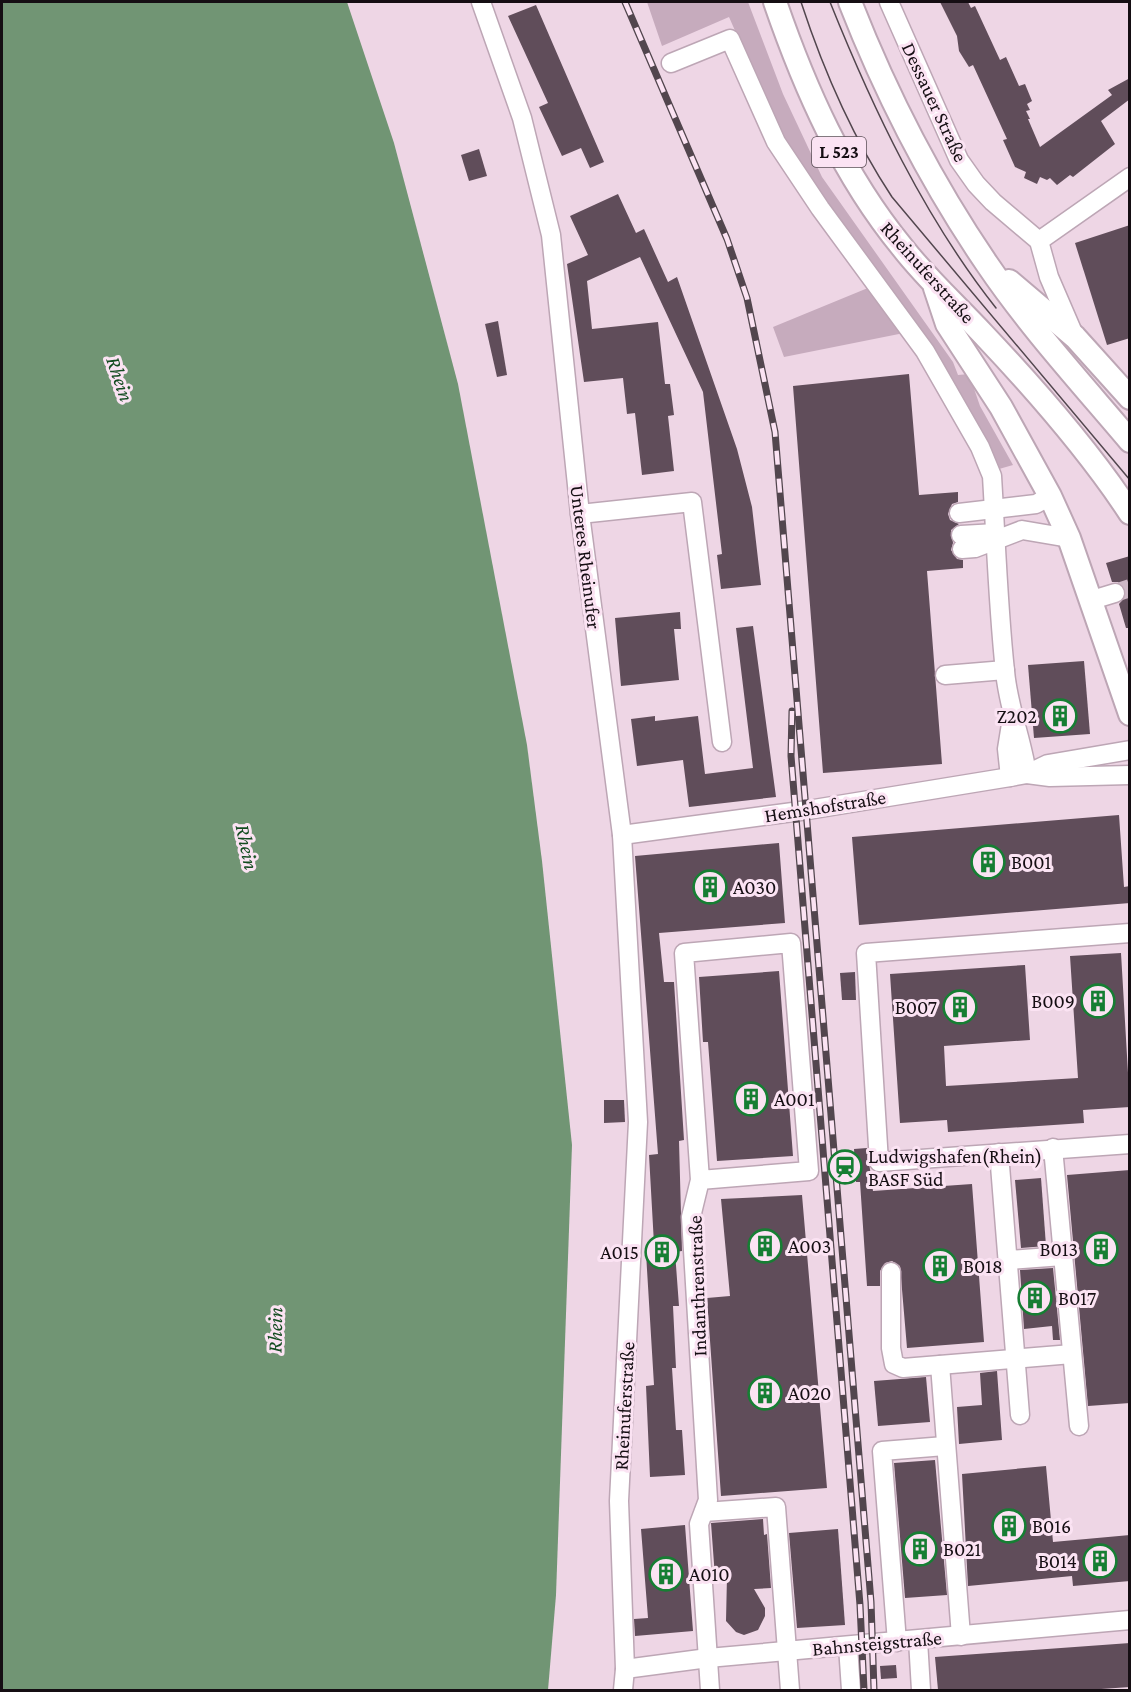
<svg xmlns="http://www.w3.org/2000/svg" width="1131" height="1692" viewBox="0 0 1131 1692" font-family="'Crimson Pro',serif">
  <rect width="100%" height="100%" fill="#eed6e5"/>
  <path fill="#c6abbd" d="M647,2H748L783,94L822,177L953,362L958,375L969,374L980,406L1013,465L999,469L904,333L784,357L773,327L880,283L782,137L729,17L662,46Z"/>
  <path fill="#719574" d="M2,2H347L394,143L458,384L527,745L542,861L572,1145L556,1595L548,1690H2Z"/>
  <g fill="#604d5a">
    <path d="M940,2H968L971,8L975,6L1000,60L1006,57L1019,86L1025,84L1032,101L1027,104L1030,110L1026,111L1030,119H1028L1040,147L1112,95L1108,90L1130,78V99L1101,121L1115,144L1073,177L1070,175L1057,185L1050,178L1047,180L1040,177L1037,184L1024,178L1026,172L1015,167L1003,140L1007,139L973,65L969,67L959,51L957,36Z"/>
    <path d="M536,5L604,162L590,168L581,148L562,156L539,107L548,103L508,16Z"/>
    <path d="M479,149L487,176L469,181L461,155Z"/>
    <path d="M618,194L636,233L644,229L668,282L677,277L737,449L752,507L761,585L721,589L717,555L722,554L703,392L640,257L587,281L592,329L658,322L665,384H670L674,415L668,416L674,471L642,475L635,413L627,414L623,378L584,382L567,264L588,255L570,216Z"/>
    <path d="M1130,225V338L1107,345L1075,243Z"/>
    <path d="M498,321L507,375L497,377L485,324Z"/>
    <path d="M909,374L919,495L958,492V502L952,504L948,514L950,520L959,524L951,530L953,543L951,550L957,559L963,560V568L927,571L942,764L823,773L793,386Z"/>
    <path d="M1130,556V628H1126L1119,604L1126,596V589L1118,582H1112L1106,563Z"/>
    <path d="M680,612L681,629H674L679,680L621,686L615,618Z"/>
    <path d="M753,626L776,797L689,807L683,760L637,766L631,719L655,716V721L698,716L705,774L753,768L736,628Z"/>
    <path d="M1084,661L1090,734L1034,738L1028,665Z"/>
    <path d="M1119,815L1124,887L1130,886V903L859,925L852,837Z"/>
    <path d="M779,843L785,923L659,933L664,982H674L684,1140L679,1141L682,1251L675,1252L679,1306H673L676,1368H672L676,1430H682L685,1475L650,1477L646,1386L654,1385L646,1253L650,1252L649,1244H654L649,1155L658,1154L635,856Z"/>
    <path d="M1121,953L1130,1107L1083,1110L1084,1123L948,1132L947,1120L900,1123L890,974L1025,965L1030,1040L944,1046L946,1086L1078,1078L1070,956Z"/>
    <path d="M779,971L793,1156L717,1161L708,1042H703L699,977Z"/>
    <path d="M855,972L856,1000H842L840,973Z"/>
    <path d="M604,1100H624L625,1122L604,1123Z"/>
    <path d="M867,1148L873,1191L972,1184L984,1342L907,1348L900,1266L892,1261L885,1263L880,1271V1286H867L860,1182H856L854,1149Z"/>
    <path d="M1130,1170V1403L1088,1406L1067,1175Z"/>
    <path d="M1041,1178L1046,1246L1021,1248L1015,1180Z"/>
    <path d="M802,1195L827,1488L721,1496L707,1298L730,1296L721,1199Z"/>
    <path d="M1053,1268L1060,1340H1053L1052,1326L1024,1329L1020,1270Z"/>
    <path d="M997,1371L1002,1440L959,1444L957,1407L982,1405L980,1373Z"/>
    <path d="M926,1377L930,1422L878,1426L874,1381Z"/>
    <path d="M935,1460L947,1595L905,1598L894,1463Z"/>
    <path d="M1046,1466L1053,1542L1130,1535V1581L1073,1586L1072,1576L968,1586L962,1474Z"/>
    <path d="M763,1519L764,1535L767,1534L771,1588L754,1589L765,1608V1616L758,1630L744,1635L736,1632L726,1621L727,1576L715,1577L711,1523Z"/>
    <path d="M685,1525L693,1631L635,1636L634,1619L648,1618L641,1529Z"/>
    <path d="M838,1529L845,1625L797,1628L789,1533Z"/>
    <path d="M1130,1643V1687L1087,1690H938L935,1657Z"/>
    <path d="M896,1665L897,1678L881,1679L880,1666Z"/>
  </g>
  <g fill="none" stroke-linecap="round" stroke-linejoin="round">
    <path stroke="#cdb8c6" stroke-width="18" stroke-dasharray="18 9" stroke-linecap="butt" d="M1115,593L1130,588"/>
    <g stroke="#bda6b5" stroke-width="21">
      <g id="minor">
        <path d="M481,2L522,118L551,235L580,514L622,835L638,1122L619,1501L625,1669L623,1690"/>
        <path d="M889,2L959,160L976,184L993,202L1039,241L1049,277L1074,335"/>
        <path d="M671,63L730,39L776,142L820,208L925,351L980,447L992,476C996,541 998,606 1005,671C1008,707 1022,739 1027,774"/>
        <path d="M1039,241L1130,177"/>
        <path d="M959,513L1036,504L1050,496"/>
        <path d="M580,514L692,502L722,742"/>
        <path d="M961,535L996,533"/>
        <path d="M962,549L975,548L1022,530L1069,538"/>
        <path d="M1092,600L1115,593"/>
        <path d="M945,675L1005,670"/>
        <path d="M1027,774L1050,777L1130,775"/>
        <path d="M1010,777L1007,749L1012,718"/>
        <path d="M622,835L808,810L1010,777L1027,774L1048,764L1130,750"/>
        <path d="M1130,933L866,953L879,1162L1130,1144"/>
        <path d="M1053,1148L1079,1426"/>
        <path d="M999,1153L1020,1415"/>
        <path d="M700,1180L809,1171L791,943L684,953L700,1180L691,1217L708,1500L699,1524L710,1690"/>
        <path d="M1008,1260L1063,1256"/>
        <path d="M891,1272V1348L894,1364L903,1368L1072,1354"/>
        <path d="M940,1365L961,1636"/>
        <path d="M704,1512L776,1507L790,1690"/>
        <path d="M918,1640L921,1690"/>
        <path d="M897,1642L882,1451L945,1446"/>
        <path d="M848,1646L851,1690"/>
        <path d="M625,1669L708,1658L1130,1620"/>
      </g>
    </g>
    <g stroke="#bda6b5" stroke-width="26">
      <g id="major">
        <path d="M775,2C805,89 843,175 902,247C926,278 956,305 983,334C1035,389 1088,449 1130,513"/>
        <path d="M850,2C886,94 931,182 987,264C1029,326 1081,383 1130,441"/>
        <path d="M1009,281L1075,337L1130,398"/>
        <path d="M935,288L947,324L1001,407L1050,496L1069,538L1130,714"/>
      </g>
    </g>
    <use href="#minor" stroke="#fff" stroke-width="18"/>
    <use href="#major" stroke="#fff" stroke-width="22"/>
    <g stroke="#52464e" stroke-width="1.5">
      <path d="M801,2C823,69 853,138 892,197L1130,480"/>
      <path d="M830,2C873,109 924,217 996,308"/>
    </g>
    <g stroke="#52464e" stroke-width="7">
      <g id="rail">
        <path d="M625,2L727,239L747,298L775,432L871,1602L874,1690"/>
        <path d="M792,711L791,756L860,1605L864,1690"/>
      </g>
    </g>
    <use href="#rail" stroke="#fbe3f3" stroke-width="4.5" stroke-dasharray="14" stroke-linecap="butt"/>
  </g>
  <defs>
    <g id="building-ring" transform="scale(1.725)"><circle r="9.5" fill="#fbe3f3" stroke="#167e33" stroke-width="1.5"/><path d="M-4-6H4V6H1V3H-1V6H-4ZM-2.5-4.3h1.7v1.8h-1.7ZM.8-4.3h1.7v1.8H.8ZM-2.5-1h1.7V.8h-1.7ZM.8-1h1.7V.8H.8Z" fill="#167e33"/></g>
    <g id="station-ring" transform="scale(1.725)"><circle r="9.5" fill="#fbe3f3" stroke="#167e33" stroke-width="1.5"/><path d="M-3-6H3Q5-6 5-4V2Q5 4 3 4L4.5 6H3L1.5 4h-3L-3 6H-4.5L-3 4Q-5 4-5 2V-4Q-5-6-3-6ZM-3.5-4v3h7v-3ZM-3.5 1v1.5H-2V1ZM2 1v1.5H3.5V1Z" fill="#167e33"/></g>
  </defs>
  <g fill-rule="evenodd">
    <use href="#building-ring" x="1060" y="716"/>
    <use href="#building-ring" x="988" y="862"/>
    <use href="#building-ring" x="710" y="887"/>
    <use href="#building-ring" x="1098" y="1001"/>
    <use href="#building-ring" x="960" y="1007"/>
    <use href="#building-ring" x="751" y="1099"/>
    <use href="#station-ring" x="845" y="1167"/>
    <use href="#building-ring" x="765" y="1246"/>
    <use href="#building-ring" x="1101" y="1249"/>
    <use href="#building-ring" x="662" y="1252"/>
    <use href="#building-ring" x="940" y="1266"/>
    <use href="#building-ring" x="1035" y="1298"/>
    <use href="#building-ring" x="765" y="1393"/>
    <use href="#building-ring" x="1009" y="1526"/>
    <use href="#building-ring" x="920" y="1549"/>
    <use href="#building-ring" x="1100" y="1561"/>
    <use href="#building-ring" x="666" y="1574"/>
  </g>
  <g text-anchor="middle" dominant-baseline="central" stroke-width="6" stroke-linejoin="round" paint-order="stroke">
    <rect fill="#fbe3f3" stroke="#5a4e56" stroke-width="1.5" x="812" y="137" width="54" height="30" rx="4.5"/>
    <g font-size="18" font-weight="bold" fill="#150e13">
      <text x="839" y="152">L 523</text>
    </g>
    <g font-size="20" fill="#150e13" stroke="#fbe3f3">
      <text transform="translate(935 102) rotate(65)">Dessauer Straße</text>
      <text transform="translate(928 272) rotate(48)">Rheinuferstraße</text>
      <text transform="translate(586 557) rotate(83)">Unteres Rheinufer</text>
      <text transform="translate(825 806) rotate(-9)">Hemshofstraße</text>
      <text transform="translate(697 1286) rotate(-92)">Indanthrenstraße</text>
      <text transform="translate(624 1406) rotate(-87)">Rheinuferstraße</text>
      <text transform="translate(877 1643) rotate(-5)">Bahnsteigstraße</text>
    </g>
    <g font-size="20" fill="#150e13" stroke="#fbe3f3" text-anchor="start">
      <text x="1037" y="716" text-anchor="end">Z202</text>
      <text x="1011" y="862">B001</text>
      <text x="733" y="887">A030</text>
      <text x="1075" y="1001" text-anchor="end">B009</text>
      <text x="937" y="1007" text-anchor="end">B007</text>
      <text x="774" y="1099">A001</text>
      <text x="868" y="1156">Ludwigshafen(Rhein)<tspan x="868" dy="23">BASF Süd</tspan></text>
      <text x="788" y="1246">A003</text>
      <text x="1078" y="1249" text-anchor="end">B013</text>
      <text x="639" y="1252" text-anchor="end">A015</text>
      <text x="963" y="1266">B018</text>
      <text x="1058" y="1298">B017</text>
      <text x="788" y="1393">A020</text>
      <text x="1032" y="1526">B016</text>
      <text x="943" y="1549">B021</text>
      <text x="1077" y="1561" text-anchor="end">B014</text>
      <text x="689" y="1574">A010</text>
    </g>
    <g font-size="21" font-style="italic" fill="#134c20" stroke="#fbe3f3">
      <text transform="translate(120 379) rotate(71)">Rhein</text>
      <text transform="translate(247 847) rotate(78)">Rhein</text>
      <text transform="translate(275 1330) rotate(-89)">Rhein</text>
    </g>
  </g>
  <rect width="1131" height="1692" fill="none" stroke="#150e13" stroke-width="6"/>
</svg>
